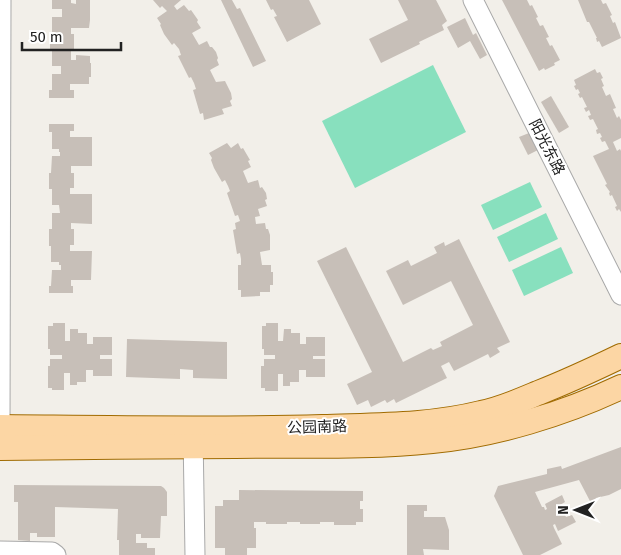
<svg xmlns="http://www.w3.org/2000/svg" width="621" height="555" viewBox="0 0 621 555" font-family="'Fira Sans','Noto Sans SC',sans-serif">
  <rect width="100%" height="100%" fill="#f2efe9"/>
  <g fill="#88e0be">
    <path d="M433,65L466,132L355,188L322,121Z"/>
    <path d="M530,182L542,207L493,230L481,205Z"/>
    <path d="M546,213L558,239L509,262L497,237Z"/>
    <path d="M561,247L573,273L524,296L512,270Z"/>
  </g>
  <g fill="#c7bfb8">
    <path d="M52,0H71V3L76,4V0H90V20L89,28H71V34H74V49H71V60H76V55L90,56V63H91V77H89V84H70V90H74V98H49V90H52V74H61V66H52V49H50V34H52V17H62V9H52Z"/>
    <path d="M153,0H181L174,6L177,10L184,5L189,11L191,10L198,20L197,22L201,28L192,33L199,45L207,41L210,47H212L216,52L218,58L217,60L219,65L210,70L216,82L225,81L231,93L232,99L230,101L232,106L222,109L224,114L204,120L203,113L200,114L193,90L196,89L194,83L191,77L189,78L178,56L181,55L179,49L174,43L172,45L164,34L160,25L161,24L157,18L167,11L162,6L160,8Z"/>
    <path d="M221,0H232L237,9L240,8L266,61L253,67Z"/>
    <path d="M266,0H309L321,24L287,42L274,17L277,16L273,9L271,10Z"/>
    <path d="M398,0H436L447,21L442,25L444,30L419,42L420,44L381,63L369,39L408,20Z"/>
    <path d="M502,0H527L530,6L532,5L538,17L536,18L540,26L543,25L549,37L546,38L550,46L552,45L560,60L554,63L555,65L545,70L544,68L539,71Z"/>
    <path d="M578,0H601L603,4L606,3L612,15L610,16L613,23L615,22L621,38L602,47L599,41L597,42L596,38H597L589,22H587Z"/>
    <path d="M465,18L473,35L476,33L487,55L480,59L470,41L458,48L447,27Z"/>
    <path d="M595,69L597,73L600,72L603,78L601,79L604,86L602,87L606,96L610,94L616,108L613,109L617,118L619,116L621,120V138L613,142L617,151L620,149L621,151V212L619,209L617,211L615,207L617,206L612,195L610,196L609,193L610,192L605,185L607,184L593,156L609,149L605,141L602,142L600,138L602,137L600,133L597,134L596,130L598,129L593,119L590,120L588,116L591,115L589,110L586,112L584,108L587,107L582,97L580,98L578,94L580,93L578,89L576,90L574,86L576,85L574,80Z"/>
    <path d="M551,96L569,127L559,133L541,102Z"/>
    <path d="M49,124H74V131H70V137H92V166H71V173H74V188H70V194H92V224L71,223V229H74V245H70V251H92L91,280H71V286H73V293H49V286H51L52,270H61V265H59V262H51V246H49V229H52V213H60L59,205H52V189H49V173H51L52,156H60V152H59V149H52V132H49Z"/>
    <path d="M529,133L538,150L528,155L519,137Z"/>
    <path d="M227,143L231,148L238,143L241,149L243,148L250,160L248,161L251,167L243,171L248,183L258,180L260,188L262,187L266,193L267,199L265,200L267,206L258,209L260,216L255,217L256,224L265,223L266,229H268L270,235V250L260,252L262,265H271V272H273V285H270V292H260V296L241,297V290H238V265H241V259L240,253L237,254L233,230L236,229L235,223L240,221L238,215L235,216L227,193L230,191L228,186L225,180L222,182L214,168L211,160L212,158L209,153Z"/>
    <path d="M459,239L510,342L497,348L500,352L490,358L488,354L454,371L449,362L441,366L447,378L396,403L394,399L387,403L385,400L371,407L368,400L357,405L347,384L372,372L317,261L346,247L403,362L431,348L433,350L442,346L440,342L473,325L451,281L403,305L386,271L408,260L411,266L437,253L434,247L444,242L445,246Z"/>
    <path d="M53,323H65V341H70V329H78V333H87V344H93V337H112V355H100V359H112V376H93V370H86V382H77V385H70V373H64V390H52V388H48V366H50V359H62V355H50V349H48V326H53Z"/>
    <path d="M266,323H278V341H283L284,329H291V333H300V344H306V337H325V356H313V359H325V377H306V370H299V382H290V386H283V374H278V391H265V388H261V366H264V359H275V355H264V349H262V326H266Z"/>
    <path d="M127,339L227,342V379L193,378V370L180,369V379L126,377Z"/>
    <path d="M621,447V489L609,495L596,498L595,501L591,503L579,480L535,492L542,507H544L545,510L547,509L545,504L562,495L565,502L560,505L566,517L572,515L576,522L558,531L555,524L553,525L554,528L562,544L540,555H523L494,496L498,486L547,474V469L561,466L562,469Z"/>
    <path d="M14,485L161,486L164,488L167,492V516H161L160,538H141V534H136V543H147V548H155V555H119V540H117L118,509L55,507V537H37V533H30V541L18,540V502H14Z"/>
    <path d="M239,490L363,491V501H360V509H363V522H356V525H334V522H320V524H300V522H287V524H266V522H254V528H256V548H247V555H225V548H215V506H223V500H239Z"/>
    <path d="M407,505H427V511H424V517H445L449,530V550L423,549L424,555H407Z"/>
  </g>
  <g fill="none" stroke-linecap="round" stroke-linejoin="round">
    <g stroke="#a9a9a9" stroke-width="21">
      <g id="minor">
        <path d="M473,0L621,295"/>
        <path d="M0,427L1,0"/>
        <path d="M193,434L195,555"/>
        <path d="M0,551L52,552L56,555"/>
      </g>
    </g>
    <g stroke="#a06b00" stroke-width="26">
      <g id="major">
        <path d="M0,427C107,428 215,430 322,427C376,425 429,426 481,413C501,409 519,401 538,393C566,382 594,369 621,356"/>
        <path d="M0,448C78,447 157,446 235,446C301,445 367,448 432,441C495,435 564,414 621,387"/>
      </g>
    </g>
    <use href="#minor" stroke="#fff" stroke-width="19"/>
    <use href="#major" stroke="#fcd6a4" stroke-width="24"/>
  </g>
  <g text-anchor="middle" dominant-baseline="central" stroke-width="4" stroke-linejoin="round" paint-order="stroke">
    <g font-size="15" fill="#222" stroke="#fff">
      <text transform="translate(547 147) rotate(63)">阳光东路</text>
      <text transform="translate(317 427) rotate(-2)">公园南路</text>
    </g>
  </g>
  <g transform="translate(576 510) rotate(270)" stroke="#ffffff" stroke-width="4" paint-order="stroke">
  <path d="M0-4L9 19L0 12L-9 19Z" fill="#222222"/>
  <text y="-8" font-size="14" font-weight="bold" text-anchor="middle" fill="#222222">N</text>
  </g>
  <path d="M22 42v8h99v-8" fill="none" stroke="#222222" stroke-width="2.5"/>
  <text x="30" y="42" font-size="15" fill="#222222" stroke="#ffffff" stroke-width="4" paint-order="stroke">50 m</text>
</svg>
